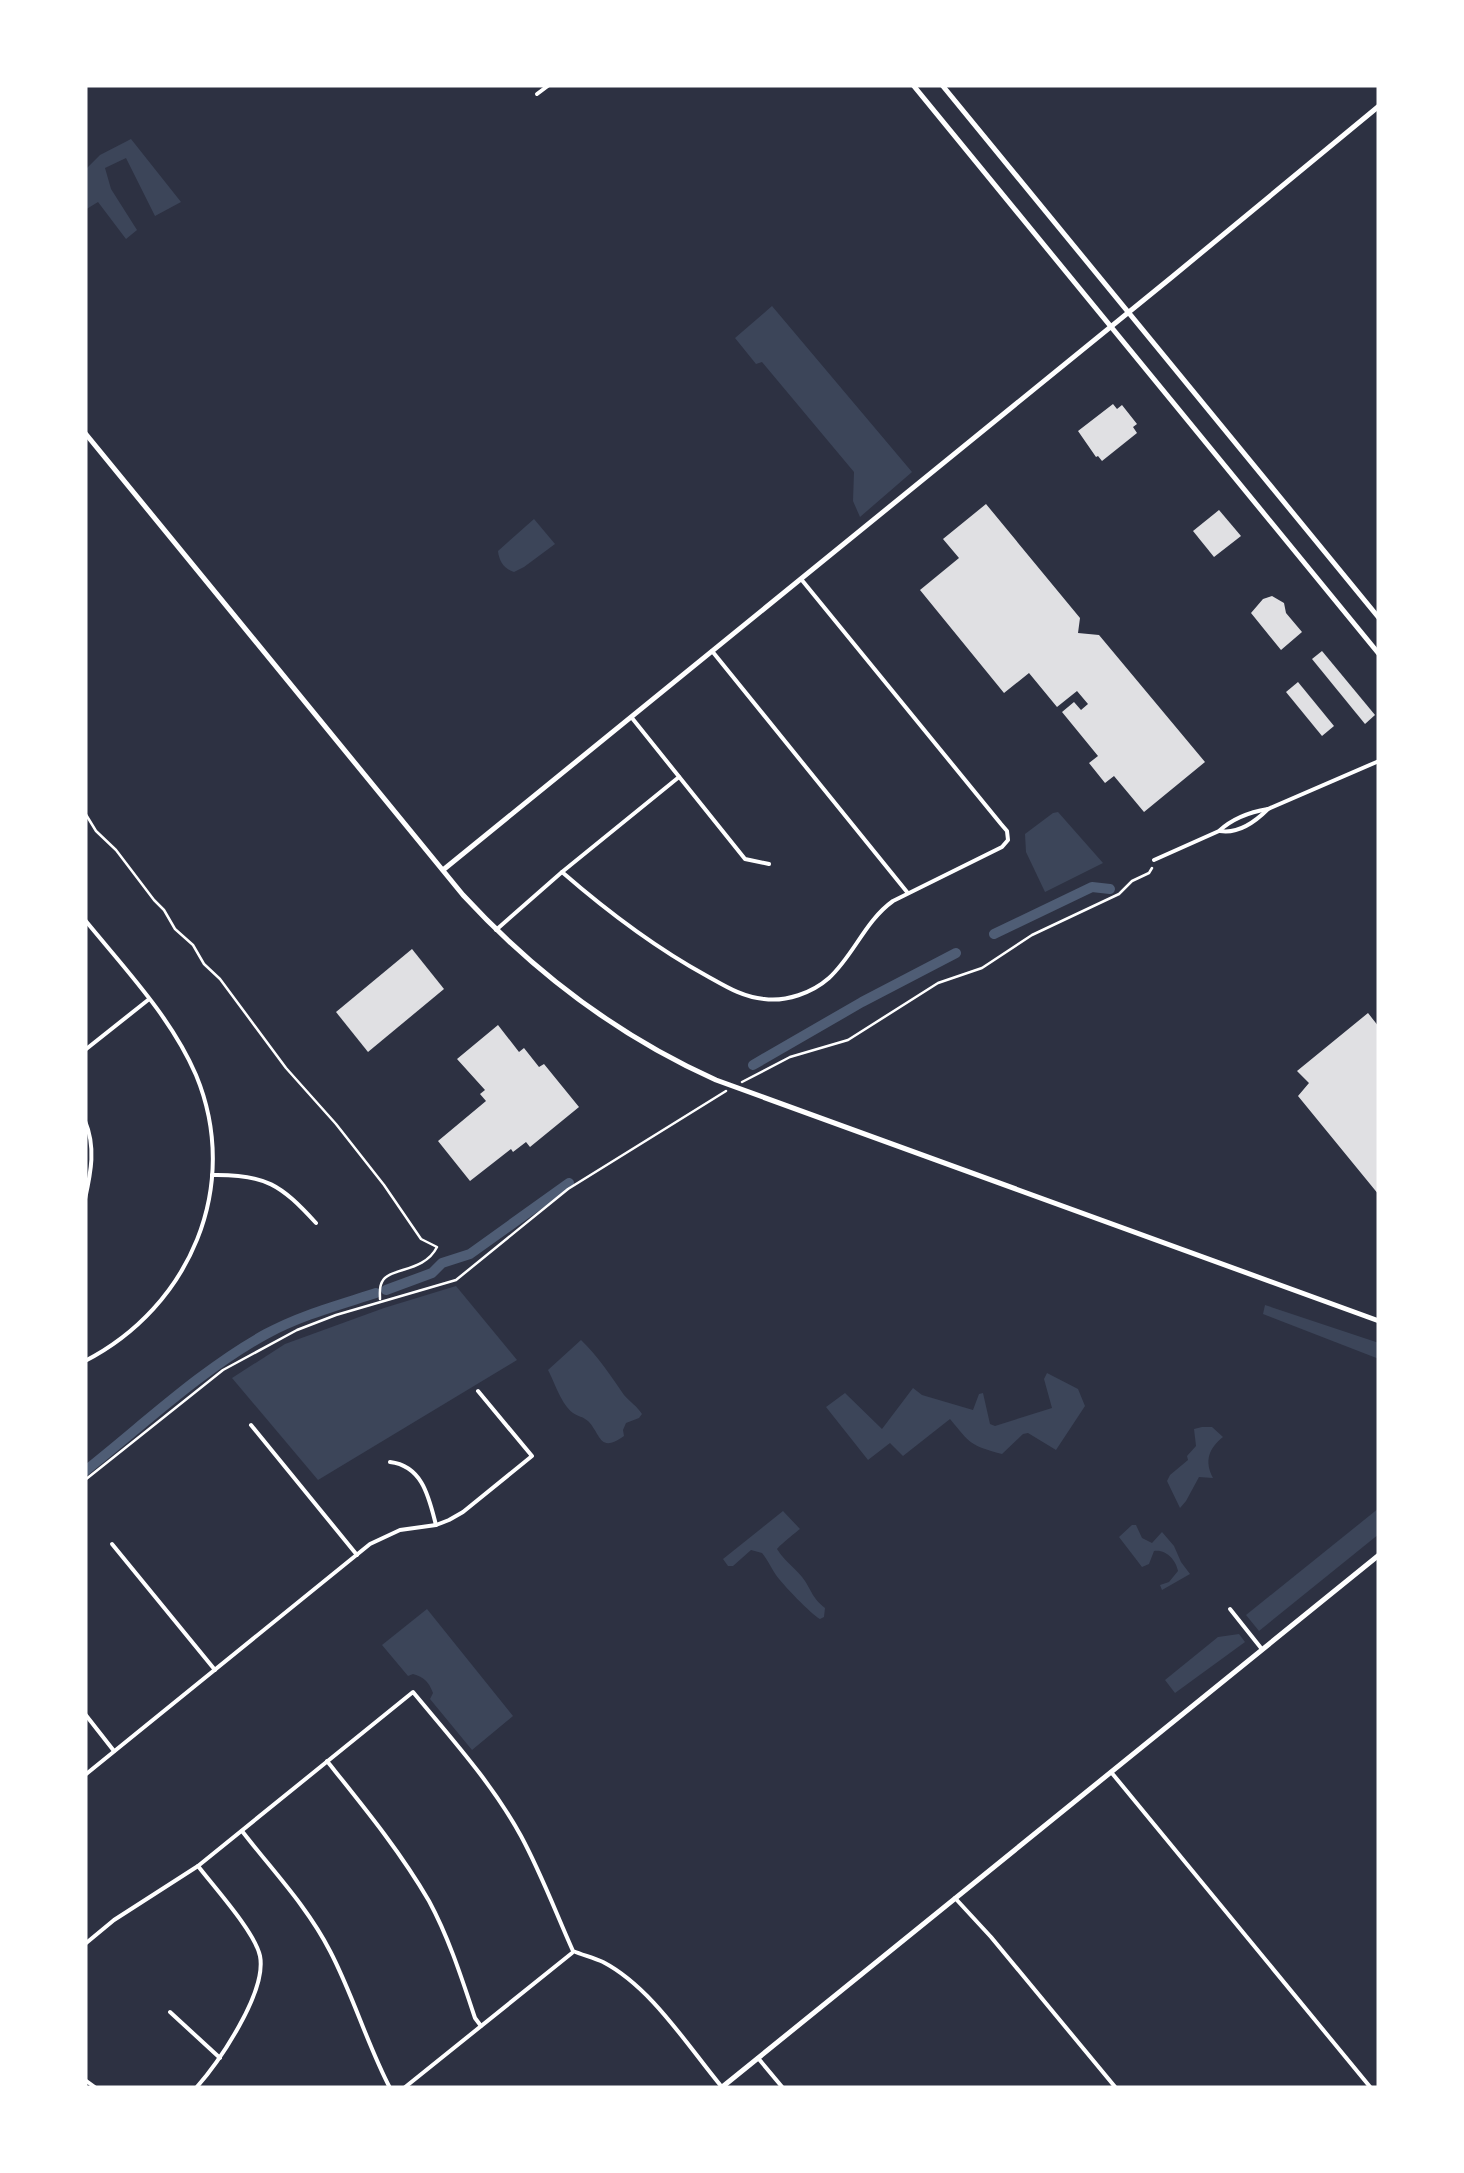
<svg xmlns="http://www.w3.org/2000/svg" width="1464" height="2173" viewBox="0 0 1464 2173" font-family="Barlow,sans-serif">
  <rect width="100%" height="100%" fill="#2d3142"/>
  <g fill="#3c4559">
    <path d="M131,139L181,202L155,216L126,158L105,168L111,189L137,230L126,239L98,202L85,210V170L100,155Z"/>
    <path d="M772,306L912,472L860,517L853,501L854,472L762,362L756,364L735,338Z"/>
    <path d="M534,519L555,544L524,567L514,572C504,569 499,561 498,551Z"/>
    <path d="M1058,812L1103,863L1045,892L1026,852L1025,834L1053,813Z"/>
    <path d="M456,1286L517,1360L318,1480L232,1378L285,1344L384,1308Z"/>
    <path d="M1265,1305L1379,1343V1359L1263,1314Z"/>
    <path d="M581,1340C597,1355 611,1376 624,1395C630,1402 637,1406 642,1414L639,1418L626,1423L623,1430L624,1436C599,1454 601,1434 588,1421C582,1416 579,1417 573,1413C561,1404 555,1383 548,1370Z"/>
    <path d="M1047,1373L1078,1389L1085,1406L1056,1450L1028,1433L1023,1434L1002,1454C969,1445 971,1444 950,1419L903,1456L890,1443L868,1460L826,1407L845,1393L882,1429L913,1388L922,1395L973,1410L979,1394L983,1393L990,1424L995,1426L1052,1408L1044,1379Z"/>
    <path d="M1202,1427H1212L1223,1437C1209,1448 1204,1461 1213,1478L1199,1477L1186,1501L1180,1508L1167,1481L1170,1475L1188,1460L1187,1456L1196,1446L1194,1429Z"/>
    <path d="M1379,1508V1534L1259,1631L1246,1615Z"/>
    <path d="M783,1511L800,1529C795,1533 780,1545 777,1549C785,1562 798,1570 805,1581C813,1594 813,1598 825,1608L824,1617L820,1619C812,1615 782,1584 776,1575C771,1568 768,1560 762,1553L751,1550L733,1566H728L723,1559Z"/>
    <path d="M1132,1525H1136L1142,1538L1152,1543L1162,1532L1174,1546L1181,1562L1190,1574L1162,1590L1160,1585L1169,1582L1178,1571C1176,1560 1166,1549 1154,1551L1149,1564L1142,1567L1119,1537Z"/>
    <path d="M427,1609L513,1716L472,1750L430,1699L433,1693C429,1682 424,1677 413,1674L408,1676L382,1645Z"/>
    <path d="M1239,1634L1245,1642L1175,1693L1165,1680L1218,1637Z"/>
  </g>
  <g fill="none" stroke-linecap="round" stroke-linejoin="round">
    <g stroke="#4f5d75" stroke-width="10">
      <path d="M994,934L1092,887L1110,889"/>
      <path d="M753,1065L862,1002L956,953"/>
      <path d="M386,1290L432,1273L442,1263L470,1254L569,1183"/>
      <path d="M85,1471C142,1426 202,1369 266,1334C301,1315 339,1305 376,1293"/>
    </g>
  </g>
  <g fill="#e0e0e3">
    <path d="M1113,404L1117,409L1122,405L1137,424L1133,427L1137,433L1102,461L1098,456L1096,457L1078,431Z"/>
    <path d="M986,504L1080,618L1078,633L1099,635L1205,762L1144,812L1114,776L1105,783L1089,763L1098,756L1062,712L1074,702L1081,710L1088,704L1077,691L1057,707L1029,673L1004,693L920,590L959,558L943,539Z"/>
    <path d="M1219,510L1241,536L1214,557L1193,531Z"/>
    <path d="M1272,596L1284,603L1286,613L1302,632L1281,650L1251,613L1263,599Z"/>
    <path d="M1322,651L1375,715L1365,724L1312,659Z"/>
    <path d="M1298,682L1334,726L1322,736L1286,692Z"/>
    <path d="M412,949L444,989L368,1052L336,1012Z"/>
    <path d="M1368,1013L1379,1027V1195L1298,1096L1309,1083L1297,1071Z"/>
    <path d="M498,1025L519,1052L524,1048L539,1067L544,1064L579,1107L530,1147L526,1142L513,1152L511,1149L470,1181L438,1141L486,1101L480,1094L485,1090L457,1059Z"/>
  </g>
  <g fill="none" stroke-linecap="round" stroke-linejoin="round">
    <g stroke="#fff" stroke-width="2.5">
      <path d="M85,813L96,831L116,850L154,900L164,910L175,929L193,945L204,964L220,979L286,1068L336,1124L384,1185L421,1239L437,1247C424,1273 389,1267 382,1282C379,1287 380,1293 380,1299"/>
      <path d="M742,1082L790,1057L848,1040L938,983L982,968L1032,935L1119,894L1132,881L1149,873L1152,868"/>
      <path d="M85,1480L223,1370L297,1330L336,1315L456,1280L568,1189L726,1091"/>
    </g>
    <g stroke="#fff" stroke-width="4">
      <path d="M537,94L549,85"/>
      <path d="M712,651L907,892"/>
      <path d="M632,718L745,859L769,864"/>
      <path d="M1220,831C1238,834 1255,822 1268,809"/>
      <path d="M1154,860L1219,831C1233,818 1250,812 1268,809L1379,761"/>
      <path d="M562,872C608,912 654,947 707,976C725,986 742,997 764,999C786,1002 812,993 829,978C854,955 865,921 893,901L1002,847L1008,840L1007,831L1001,824L801,579"/>
      <path d="M85,920C125,969 171,1017 196,1075C242,1186 190,1307 85,1361"/>
      <path d="M496,930L562,872L679,777"/>
      <path d="M85,1050L148,1000"/>
      <path d="M85,1121C96,1147 91,1172 85,1199"/>
      <path d="M212,1175C266,1174 281,1185 316,1223"/>
      <path d="M251,1425L357,1555"/>
      <path d="M390,1462C423,1466 429,1498 436,1525"/>
      <path d="M112,1544L215,1670"/>
      <path d="M1230,1609L1261,1648"/>
      <path d="M85,1714L114,1751"/>
      <path d="M327,1761C363,1806 400,1851 429,1901C449,1938 462,1979 475,2018L481,2026"/>
      <path d="M1111,1772L1371,2088"/>
      <path d="M85,1775L370,1544L400,1530L436,1525L449,1520L463,1512L532,1456L478,1391"/>
      <path d="M242,1831C272,1870 307,1906 330,1951C353,1995 367,2044 390,2088"/>
      <path d="M955,1898L991,1937L1116,2088"/>
      <path d="M85,1944L114,1920L198,1866L413,1692C451,1738 492,1783 521,1836C541,1873 556,1913 573,1951C583,1955 594,1958 603,1962C651,1987 687,2045 721,2086"/>
      <path d="M170,2012L220,2058"/>
      <path d="M758,2058L783,2088"/>
      <path d="M85,2080L96,2088"/>
      <path d="M196,2088C219,2062 267,1992 260,1956C255,1932 214,1887 198,1866"/>
      <path d="M404,2088L572,1953"/>
    </g>
    <g stroke="#fff" stroke-width="5">
      <path d="M85,433L463,895C535,973 618,1036 716,1080L1379,1321"/>
      <path d="M443,870L1172,277L1379,106"/>
      <path d="M721,2088L1379,1555"/>
    </g>
    <g stroke="#fff" stroke-width="5">
      <path d="M913,85L1379,654"/>
      <path d="M942,85L1379,618"/>
    </g>
  </g>
  <rect width="1464" height="2173" fill="none" stroke="#ffffff" stroke-width="175"/>
</svg>
